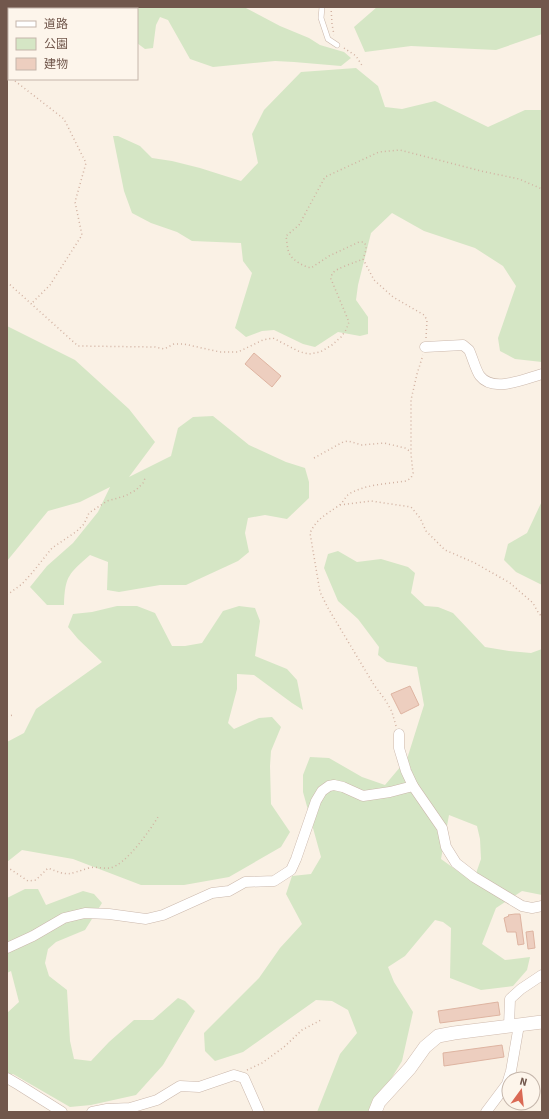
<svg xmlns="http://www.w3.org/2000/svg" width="549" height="1119" viewBox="0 0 549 1119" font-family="'Source Sans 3','Noto Sans JP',sans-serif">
  <rect width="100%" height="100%" fill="#faf1e5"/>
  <g fill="#d5e6c5" fill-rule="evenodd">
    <path d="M43,7H244L280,26L309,38L320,45L344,52L351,58L341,66L294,62L275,61L213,67L190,59L168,20L160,17L156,25L153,48L145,49L137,43V9H43Z"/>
    <path d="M377,7H542V34L496,50L411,46L365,52L354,27Z"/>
    <path d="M356,68L378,86L385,107L402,109L435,101L488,127L525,110H542V362L515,359L500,351L498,338L516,286L503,266L475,248L424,231L392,213L371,233L358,285L356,300L368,317V334L360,336L338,332L315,347L303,344L274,330L262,331L246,337L235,328L252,273L243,261L241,243L192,241L177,232L151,223L132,213L124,191L113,136H118L140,146L152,158L172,161L200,168L241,181L258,163L252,134L264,110L301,72Z"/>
    <path d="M7,326L75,360L129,409L155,442L129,477L171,456L178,428L193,417L213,416L249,445L286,462L305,468L309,482V498L287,519L265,515L248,518L245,533L249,552L238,561L186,585H160L119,592L107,590L108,562L90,555C69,574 65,575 64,605H47L30,587L47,566L73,543L98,512L110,487L80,502L48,511L7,561Z"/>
    <path d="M542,501V585L516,572L504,560L508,544L527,533Z"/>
    <path d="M338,551L357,562L381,559L408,567L415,573L411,593L425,606L438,607L453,613L485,647L509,651L531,653L542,649V895L522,891L496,908L482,944L505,960L530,957L527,970L513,986L481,990L450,978L451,928L443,922L435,920L405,956L388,967L394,982L413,1012L402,1061L371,1112H317L340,1054L357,1033L348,1010L332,1001L316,1000L243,1052L215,1061L205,1051L204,1033L259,978L280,948L302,924L286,894L292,876L311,874L321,857L303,792V775L310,757L329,758L362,777L385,785L407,759L424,705L417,667L387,662L378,655L379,647L358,619L338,601L324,568L328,554ZM449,815L477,826L480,839L481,859L473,882L441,859Z"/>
    <path d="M117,606H137L155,613L172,646H185L202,643L223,611L239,606L255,608L260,621L255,656L287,669L297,680L303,710L292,703L254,675L237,674V689L228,723L234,729L259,718L272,717L281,727L271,751L270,766L271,804L290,832L281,847L229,877L184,885H141L73,859L22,850L7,862V742L24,733L36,709L102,662L78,639L68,627L73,614L92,612Z"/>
    <path d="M25,889H38L46,905L83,891L94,894L102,903L85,930L56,942L48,949L45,963L49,976L67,990L70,1041L74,1059L91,1061L109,1042L134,1020H153L178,998L185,1001L195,1011L163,1065L136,1095L91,1105L70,1107L13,1074L7,1076V1013L19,1002L11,971L7,973V898Z"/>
  </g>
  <g fill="#edcebf" stroke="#deb4a1">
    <path d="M254,353L281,376L272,387L245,364Z"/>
    <path d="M410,686L419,705L401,714L391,694Z"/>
    <path d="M515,914H520L524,944L518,945L516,932H507L504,918L509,916L508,915Z"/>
    <path d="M533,931L535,948L528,949L526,932Z"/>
    <path d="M498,1002L500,1015L440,1023L438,1011Z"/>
    <path d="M502,1045L504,1057L444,1066L443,1053Z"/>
  </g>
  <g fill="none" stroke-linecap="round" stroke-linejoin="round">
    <g stroke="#cbb8ac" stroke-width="6">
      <path id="lane" d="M322,7L321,18L328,39L337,45"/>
    </g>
    <g stroke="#cbb8ac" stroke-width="11">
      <g id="street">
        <path d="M425,347L463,345L469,350C472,356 476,371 480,376C493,393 525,379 542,374"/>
        <path d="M399,734V748L406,771L413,786L442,828L446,847L456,863L474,877L522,906L532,908L542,906"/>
        <path d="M7,948L33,936L64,918L85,913L109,914L146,919L163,915L212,893L229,891L245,882L274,881L291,870L296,859L316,801L322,791L329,786L334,785L343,787L363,796L390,792L413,786"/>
        <path d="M509,1026L510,999L521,989L542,975"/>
        <path d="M7,1078L19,1085L62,1112"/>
        <path d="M92,1112L107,1109L130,1108L157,1100L180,1086L199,1087L234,1075L244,1078L259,1112"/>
        <path d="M486,1112L507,1084L511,1071L519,1025"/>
      </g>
    </g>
    <g stroke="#cfbaad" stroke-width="14">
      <path id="secondary" d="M375,1112L379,1102L410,1068L425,1047L438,1036L454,1033L542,1022"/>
    </g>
    <g stroke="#d2b2a2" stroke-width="1.5" stroke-dasharray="1 3" stroke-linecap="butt">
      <path d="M331,7L332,24L334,35"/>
      <path d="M344,48L356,56L363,67"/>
      <path d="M15,81L64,119L86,163L75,202L82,235L50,285L31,304"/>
      <path d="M7,282L78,346L155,347L164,349L174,344H184L220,352H238L263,340L273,338L300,352L309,354L320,352L332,345L341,337L346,330L349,322L331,279C331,278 332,273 333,273C336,268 357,262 363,259"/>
      <path d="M426,338L427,320L424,315L393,297L374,280L363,259C365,253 368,248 364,242H359L329,256L311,268C303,266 293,261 289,253C287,248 287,241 286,236L299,225L325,177L379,152L400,150L481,171L519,179L542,189"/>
      <path d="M314,458L343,442L348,441L362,445L384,443L405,448L411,452"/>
      <path d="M340,505L371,501L411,507L420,518L426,531L445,550L475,563L510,583L533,603L539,614L542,616"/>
      <path d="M7,595L22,584L32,573L52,548L77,531L84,524L89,513L107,501L125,496L136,490L143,483L146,476"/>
      <path d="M7,716L14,715"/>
      <path d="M396,726L392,712L386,701L374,685L328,608L320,592L310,533C317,518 326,515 338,506C343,503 345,497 349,494C366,484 387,484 406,481L411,478L413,473L411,454V400L417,374L423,355"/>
      <path d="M7,871L10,869L28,881L36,880L48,868C70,877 68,874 89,868C96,866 103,869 110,868C126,865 150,830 158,817"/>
      <path d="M247,1070L262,1063L284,1047L302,1030L321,1020"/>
    </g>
    <use href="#lane" stroke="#fff" stroke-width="5"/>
    <use href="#street" stroke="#fff" stroke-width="10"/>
    <use href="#secondary" stroke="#fff" stroke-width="13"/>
  </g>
  <rect width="549" height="1119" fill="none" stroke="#71574c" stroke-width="16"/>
  <rect x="8" y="8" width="130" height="72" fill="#fdf5eb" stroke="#c5b6ab"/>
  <rect x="16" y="21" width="20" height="6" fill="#ffffff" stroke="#c5b6ab"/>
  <text x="44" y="28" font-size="12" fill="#71574c">道路</text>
  <rect x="16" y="38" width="20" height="12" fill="#d5e6c5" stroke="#c5b6ab"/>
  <text x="44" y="48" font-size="12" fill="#71574c">公園</text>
  <rect x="16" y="58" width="20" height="12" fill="#edcebf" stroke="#c5b6ab"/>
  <text x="44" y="68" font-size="12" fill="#71574c">建物</text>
  <g transform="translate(521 1091) rotate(15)"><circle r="19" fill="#fdf5eb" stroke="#c5b6ab"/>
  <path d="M0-3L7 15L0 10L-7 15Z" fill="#da6954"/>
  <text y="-6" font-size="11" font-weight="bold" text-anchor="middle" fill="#71574c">N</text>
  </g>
</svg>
